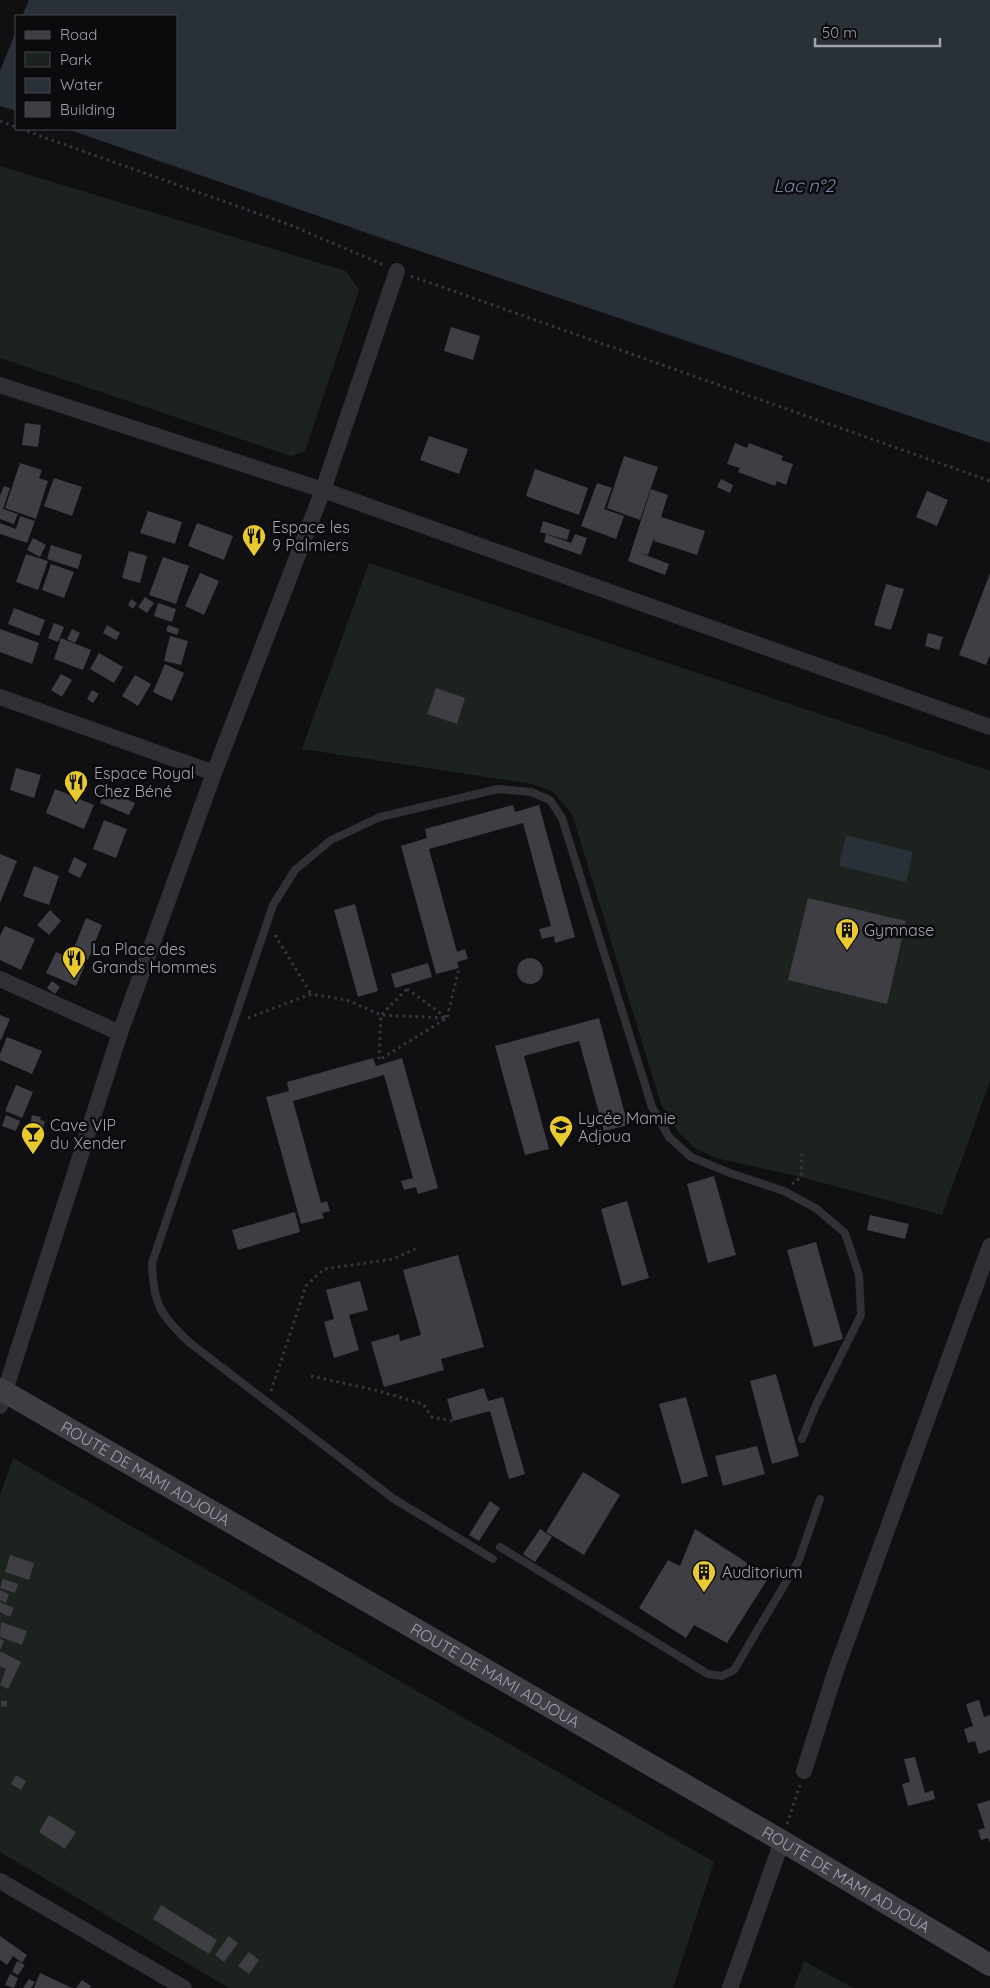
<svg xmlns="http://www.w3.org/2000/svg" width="990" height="1988" viewBox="0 0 990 1988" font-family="Quicksand,sans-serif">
  <rect width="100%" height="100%" fill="#100f11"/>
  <g fill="#1c231e">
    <path d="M0,166L346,271L359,290L305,451L291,456L0,358Z"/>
    <path d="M369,563L990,771V1081L942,1215L801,1177L716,1158L695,1148L678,1132L661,1104L572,814L553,792L533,784L302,749Z"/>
    <path d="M13,1458L714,1862L673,1988H229L0,1852V1495Z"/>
    <path d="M804,1961L853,1988H794Z"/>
  </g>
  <g fill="#2a3038">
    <path d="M29,0H990V443L393,242L67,129H176V16H22Z"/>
    <path d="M16,31V111L0,106V71Z"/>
    <path d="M846,835L913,852L906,882L839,866Z"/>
  </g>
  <g fill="#3f3e44">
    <path d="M451,327L480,336L473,360L444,351Z"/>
    <path d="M25,423L41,425L38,447L22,445Z"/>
    <path d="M429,436L468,449L459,474L420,460Z"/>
    <path d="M735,443L747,448L749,443L783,456L781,460L793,464L786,485L777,481L775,486L738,472L740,468L727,464Z"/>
    <path d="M624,456L658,467L640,520L607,508Z"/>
    <path d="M20,463L42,470L39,478L48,481L36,519L5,508Z"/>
    <path d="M535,469L588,488L579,515L526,496Z"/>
    <path d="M54,478L82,487L72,516L44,506Z"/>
    <path d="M721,479L733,485L730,493L717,487Z"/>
    <path d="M597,483L612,488L604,509L624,516L616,539L581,526Z"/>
    <path d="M4,486L10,488L3,509L18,514L14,524L0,519V496Z"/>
    <path d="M651,489L668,495L661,517L705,531L697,555L654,541L655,535L648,555L638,552L669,564L665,575L628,561Z"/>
    <path d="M927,491L948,500L937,526L916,517Z"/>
    <path d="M148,511L182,522L175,544L140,533Z"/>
    <path d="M20,516L35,521L27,543L0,534V523L16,529Z"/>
    <path d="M543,521L570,530L567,540L540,532Z"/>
    <path d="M197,523L233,536L224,560L188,546Z"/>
    <path d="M546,534L571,543L575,534L587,538L581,555L544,542Z"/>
    <path d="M33,538L46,545L40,557L27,550Z"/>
    <path d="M51,545L82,555L78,569L47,559Z"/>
    <path d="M129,551L147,556L140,583L122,578Z"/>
    <path d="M26,554L48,561L38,590L16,582Z"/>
    <path d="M163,557L189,566L176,604L149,595Z"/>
    <path d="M51,564L74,572L64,598L42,590Z"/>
    <path d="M200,573L219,581L204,615L185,606Z"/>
    <path d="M990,573V655L986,665L959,655Z"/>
    <path d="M886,584L904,589L891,630L874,625Z"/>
    <path d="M145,597L154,603L147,613L138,607Z"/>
    <path d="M131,599L137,603L133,609L128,605Z"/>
    <path d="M158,603L176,609L172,622L154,616Z"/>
    <path d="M14,608L45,620L39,636L8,624Z"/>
    <path d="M54,623L64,627L58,642L48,638Z"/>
    <path d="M107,625L120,633L116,640L103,633Z"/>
    <path d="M168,625L179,629L177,635L166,631Z"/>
    <path d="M0,629L39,643L32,664L0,652Z"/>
    <path d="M72,629L80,633L75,643L67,639Z"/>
    <path d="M928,633L943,637L939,650L925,646Z"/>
    <path d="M170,636L188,641L181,665L164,661Z"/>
    <path d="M61,638L91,650L83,670L54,659Z"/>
    <path d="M99,653L123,667L114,683L90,669Z"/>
    <path d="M165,664L184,673L172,701L153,692Z"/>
    <path d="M61,674L72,680L62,697L51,690Z"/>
    <path d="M135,675L151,684L138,706L122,696Z"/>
    <path d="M436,688L465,698L457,724L427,714Z"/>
    <path d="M92,690L99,694L93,703L87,699Z"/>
    <path d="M16,768L41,775L34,798L10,790Z"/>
    <path d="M55,789L94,805L84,829L46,813Z"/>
    <path d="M106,790L135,803L129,815L100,803Z"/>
    <path d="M513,805L515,812L539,805L575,937L555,943L554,936L542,939L539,929L551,926L523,823L429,849L457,952L465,949L468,959L457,962L459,968L436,974L401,846L427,838L425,829Z"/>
    <path d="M104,820L127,829L116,858L93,849Z"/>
    <path d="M0,854L17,861L0,903Z"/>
    <path d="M74,857L87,864L80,878L68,872Z"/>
    <path d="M34,866L59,876L49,905L23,896Z"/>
    <path d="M808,898L906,921L887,1004L788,980Z"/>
    <path d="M355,904L378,991L358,997L334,910Z"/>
    <path d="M50,910L61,921L49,935L37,925Z"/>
    <path d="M86,918L102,925L88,960L72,953Z"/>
    <path d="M5,926L35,939L21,970L0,960V936Z"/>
    <path d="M56,952L85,965L76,986L46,973Z"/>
    <circle cx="530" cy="971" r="13"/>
    <path d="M428,963L432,977L395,988L391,974Z"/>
    <path d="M52,981L60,987L55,994L47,988Z"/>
    <path d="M0,1015L10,1019L1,1040L0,1039Z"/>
    <path d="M599,1018L628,1125L604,1131L579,1041L524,1056L549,1149L525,1155L495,1046Z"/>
    <path d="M7,1037L42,1051L32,1074L0,1060V1054Z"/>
    <path d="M373,1058L376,1066L402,1058L438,1188L418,1194L416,1187L404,1190L401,1181L413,1178L384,1075L293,1101L321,1203L327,1201L330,1211L322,1213L324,1218L301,1224L266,1097L289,1091L287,1082Z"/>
    <path d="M16,1085L33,1092L22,1118L5,1111Z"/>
    <path d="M6,1115L20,1121L16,1131L2,1126Z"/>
    <path d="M32,1115L41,1117L40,1120L45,1121L43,1129L39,1128L38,1137L28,1139Z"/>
    <path d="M714,1176L736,1255L708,1263L687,1184Z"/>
    <path d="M627,1201L649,1278L622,1286L601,1209Z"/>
    <path d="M295,1212L300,1232L238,1250L232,1230Z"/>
    <path d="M870,1215L909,1224L905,1239L867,1230Z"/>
    <path d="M816,1242L843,1339L814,1347L787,1250Z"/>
    <path d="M458,1255L484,1347L441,1359L444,1370L384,1387L371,1342L399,1334L400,1341L421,1335L403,1270Z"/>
    <path d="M360,1281L368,1310L349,1315L359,1350L334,1358L324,1322L334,1319L326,1290Z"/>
    <path d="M776,1374L799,1456L772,1464L750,1381Z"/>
    <path d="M484,1388L488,1401L503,1397L525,1474L509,1479L490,1411L453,1421L447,1399Z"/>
    <path d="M686,1397L708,1476L682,1484L659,1404Z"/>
    <path d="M757,1446L765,1474L723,1486L715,1456Z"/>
    <path d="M583,1472L620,1495L584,1555L546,1532Z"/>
    <path d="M490,1501L500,1508L479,1541L469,1535Z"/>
    <path d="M540,1529L552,1537L535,1562L523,1554Z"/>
    <path d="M695,1529L769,1577L727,1643L694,1625L686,1638L639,1608L668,1560L680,1566Z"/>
    <path d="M10,1555L34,1563L29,1580L5,1572Z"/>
    <path d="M3,1579L18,1584L15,1593L0,1588Z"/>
    <path d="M0,1590L9,1594L6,1603L0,1600Z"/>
    <path d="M0,1602L14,1608L10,1617L0,1612Z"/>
    <path d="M1,1622L27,1631L22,1645L0,1637Z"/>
    <path d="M0,1639L4,1641L0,1650Z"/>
    <path d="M0,1651L21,1662L8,1689L0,1685L6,1669L0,1666Z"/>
    <path d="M979,1700L984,1717L990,1715V1750L979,1754L975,1741L968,1743L964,1729L973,1726L966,1704Z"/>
    <path d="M1,1701H7V1707L1,1706Z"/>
    <path d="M915,1757L925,1793L933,1790L935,1799L908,1806L902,1784L910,1782L904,1759Z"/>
    <path d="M16,1775L26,1781L21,1790L11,1784Z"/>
    <path d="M990,1800V1843L988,1838L981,1840L978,1830L985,1828L977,1804Z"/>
    <path d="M49,1815L76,1832L65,1849L39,1832Z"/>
    <path d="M161,1905L217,1940L209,1954L153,1919Z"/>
    <path d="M0,1936L27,1955L22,1963L13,1956L7,1965L0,1960Z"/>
    <path d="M229,1936L238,1943L224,1962L215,1955Z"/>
    <path d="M249,1952L259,1960L249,1974L238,1966Z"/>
    <path d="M17,1961L25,1965L18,1975L12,1972Z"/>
    <path d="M40,1973L72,1988H34Z"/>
    <path d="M10,1974L18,1978L14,1988L5,1985Z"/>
    <path d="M29,1979L35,1982L31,1988H23Z"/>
    <path d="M82,1980L91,1986L90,1988H76Z"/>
  </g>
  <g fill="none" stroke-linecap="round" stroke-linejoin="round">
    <g stroke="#37373c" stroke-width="3" stroke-dasharray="2.5 4" stroke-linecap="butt">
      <path d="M0,121L16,127"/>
      <path d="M21,129L290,225L384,265"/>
      <path d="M411,276L990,481"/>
      <path d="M275,935L311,994"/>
      <path d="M407,989L447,1018L379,1060L381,1015Z"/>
      <path d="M248,1018L311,994L347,1000L381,1015L447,1018L459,968"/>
      <path d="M792,1184L801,1177L802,1152"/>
      <path d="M311,1376L379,1391L423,1404L432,1417L453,1421"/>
      <path d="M271,1391L306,1286L324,1269L393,1259L419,1247"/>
      <path d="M787,1824L800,1785"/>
    </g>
    <g stroke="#313135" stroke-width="8">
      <path d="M500,1547L708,1674L722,1676L734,1670L799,1560L820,1499"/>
      <path d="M493,1559L394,1499L190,1343C160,1315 153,1304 152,1263L273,905L295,870L331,840L380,817L498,789L531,792L550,800L562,818L652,1107L669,1137L691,1157L730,1173L784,1191L817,1209L845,1233L859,1275L861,1315L816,1405L802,1439"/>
    </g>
    <g stroke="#313135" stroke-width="16">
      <path d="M0,385L323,490L990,727"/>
      <path d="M0,697L214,773"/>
      <path d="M0,979L120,1033"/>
      <path d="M0,1406L120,1033L214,773L323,490L397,271"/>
      <path d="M804,1771L834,1676L990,1246"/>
      <path d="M0,1881L184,1988"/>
      <path d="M730,1988L782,1841"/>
    </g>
    <path stroke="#3f3f45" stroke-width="22" id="s1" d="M0,1389L782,1841L990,1965"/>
  </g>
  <defs>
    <g id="restaurant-pin" transform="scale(1.25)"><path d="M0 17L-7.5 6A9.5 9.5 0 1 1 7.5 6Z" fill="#e8ca30" stroke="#0b0a0c"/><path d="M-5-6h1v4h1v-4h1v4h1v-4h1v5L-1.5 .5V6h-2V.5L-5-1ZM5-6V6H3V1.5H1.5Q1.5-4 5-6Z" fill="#111"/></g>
    <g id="building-pin" transform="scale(1.25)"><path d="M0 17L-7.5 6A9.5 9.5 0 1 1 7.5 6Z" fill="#e8ca30" stroke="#0b0a0c"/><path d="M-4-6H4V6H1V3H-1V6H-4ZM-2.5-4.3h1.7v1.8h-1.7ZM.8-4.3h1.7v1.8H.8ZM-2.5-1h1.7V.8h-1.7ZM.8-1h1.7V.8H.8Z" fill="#111"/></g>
    <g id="university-pin" transform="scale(1.25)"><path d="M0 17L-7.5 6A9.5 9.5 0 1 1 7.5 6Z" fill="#e8ca30" stroke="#0b0a0c"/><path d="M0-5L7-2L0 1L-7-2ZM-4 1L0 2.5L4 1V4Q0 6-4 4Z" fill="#111"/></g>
    <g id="bar-pin" transform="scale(1.25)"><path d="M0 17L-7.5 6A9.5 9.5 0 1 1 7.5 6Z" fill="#e8ca30" stroke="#0b0a0c"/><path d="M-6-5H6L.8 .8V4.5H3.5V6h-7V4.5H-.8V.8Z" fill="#111"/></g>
  </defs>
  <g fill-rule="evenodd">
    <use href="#restaurant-pin" x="254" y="536"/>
    <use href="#restaurant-pin" x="76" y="782"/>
    <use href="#building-pin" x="847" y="930"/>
    <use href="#restaurant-pin" x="74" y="958"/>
    <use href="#university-pin" x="561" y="1127"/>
    <use href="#bar-pin" x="33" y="1134"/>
    <use href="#building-pin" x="704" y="1572"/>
  </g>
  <g text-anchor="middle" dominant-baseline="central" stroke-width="5" stroke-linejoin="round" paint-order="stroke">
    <g font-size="16" fill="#a1a3b1" stroke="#0b0a0c" text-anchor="start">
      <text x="272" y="527">Espace les<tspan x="272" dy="18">9 Palmiers</tspan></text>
      <text x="94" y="773">Espace Royal<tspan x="94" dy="18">Chez Béné</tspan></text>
      <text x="864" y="930">Gymnase</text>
      <text x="92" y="949">La Place des<tspan x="92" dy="18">Grands Hommes</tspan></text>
      <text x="578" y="1118">Lycée Mamie<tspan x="578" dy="18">Adjoua</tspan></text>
      <text x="50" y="1125">Cave VIP<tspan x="50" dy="18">du Xender</tspan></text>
      <text x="722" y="1572">Auditorium</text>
    </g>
    <g font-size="16" fill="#a1a3b1" stroke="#0b0a0c">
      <text stroke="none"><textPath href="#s1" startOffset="168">ROUTE DE MAMI ADJOUA</textPath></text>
      <text stroke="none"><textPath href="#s1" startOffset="572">ROUTE DE MAMI ADJOUA</textPath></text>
      <text stroke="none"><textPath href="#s1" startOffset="978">ROUTE DE MAMI ADJOUA</textPath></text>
    </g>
    <g font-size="18" font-style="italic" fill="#798bab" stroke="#0b0a0c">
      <text x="804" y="185">Lac n°2</text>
    </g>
  </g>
  <rect x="15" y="15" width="162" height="115" fill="#0b0a0c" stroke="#47474e"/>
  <rect x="25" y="31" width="25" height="8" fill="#3f3f45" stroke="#47474e"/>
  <text x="60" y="40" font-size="15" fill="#a1a3b1">Road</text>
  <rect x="25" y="52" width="25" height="15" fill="#1c231e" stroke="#47474e"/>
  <text x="60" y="65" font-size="15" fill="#a1a3b1">Park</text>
  <rect x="25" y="78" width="25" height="15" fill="#2a3038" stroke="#47474e"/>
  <text x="60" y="90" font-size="15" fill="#a1a3b1">Water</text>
  <rect x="25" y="102" width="25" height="15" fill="#3f3e44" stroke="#47474e"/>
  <text x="60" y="115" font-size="15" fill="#a1a3b1">Building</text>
  <path d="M815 38v8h125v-8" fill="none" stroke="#a1a3b1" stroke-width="2.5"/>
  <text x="822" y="38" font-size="15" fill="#a1a3b1" stroke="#0b0a0c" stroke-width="4" paint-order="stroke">50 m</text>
</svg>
